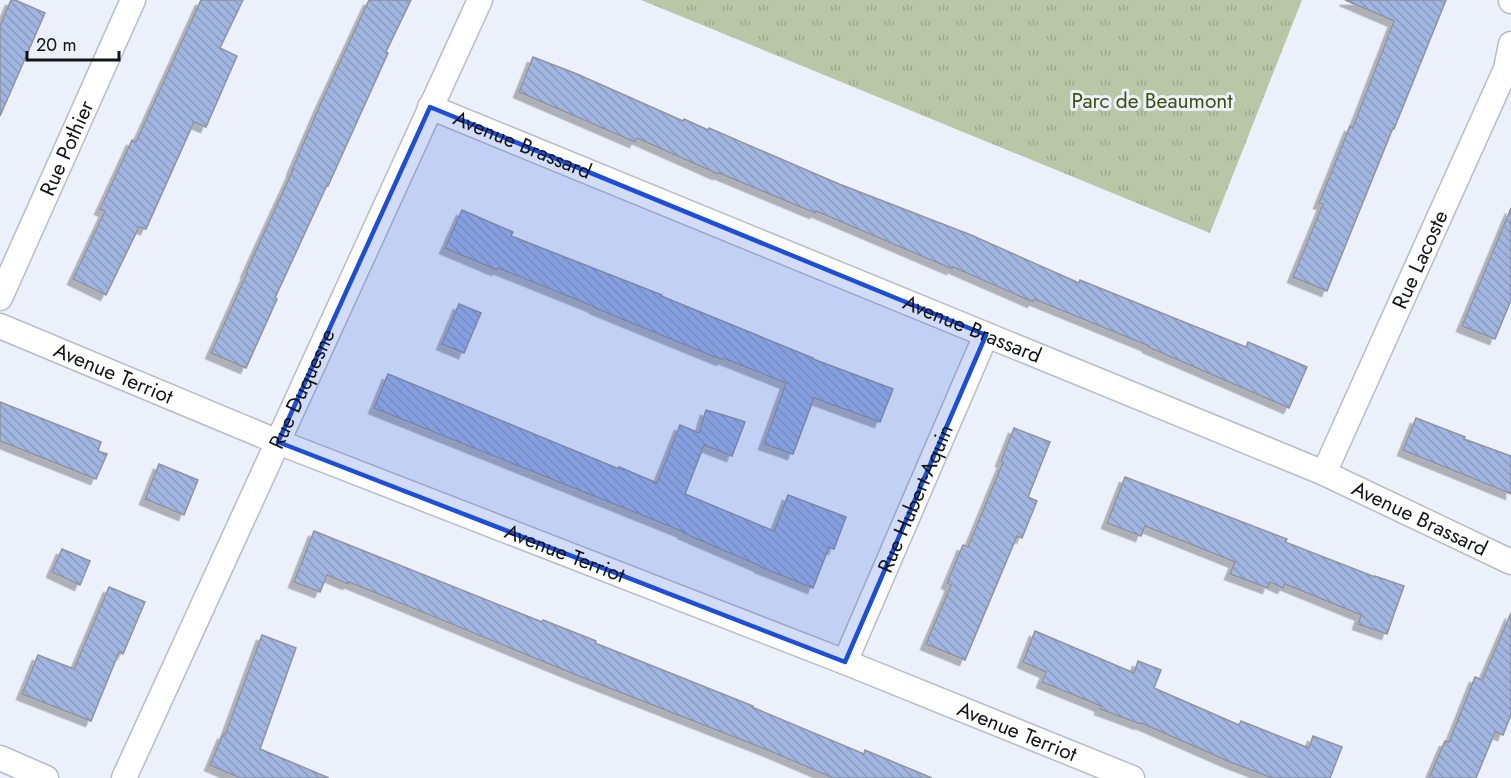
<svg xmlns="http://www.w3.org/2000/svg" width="1511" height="778" viewBox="0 0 1511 778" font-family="Jost,sans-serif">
  <defs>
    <pattern id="park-tufts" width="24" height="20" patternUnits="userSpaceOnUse" patternTransform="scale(1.5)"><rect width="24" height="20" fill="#b9c7a7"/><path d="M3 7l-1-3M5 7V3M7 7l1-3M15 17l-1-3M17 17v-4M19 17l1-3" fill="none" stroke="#9eaa8f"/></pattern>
    <pattern id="building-back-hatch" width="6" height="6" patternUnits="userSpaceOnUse" patternTransform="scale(1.5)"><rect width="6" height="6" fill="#a1b5e1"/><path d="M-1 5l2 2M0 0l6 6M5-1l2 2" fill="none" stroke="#8a9bc0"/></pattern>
    <filter id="shadow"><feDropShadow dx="-5.5" dy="5.5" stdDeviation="0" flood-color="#0004"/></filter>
  </defs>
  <rect width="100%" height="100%" fill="#ecf0fa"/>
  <path fill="url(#park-tufts)" d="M641,0H1302L1210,233Z"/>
  <g fill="url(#building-back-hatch)" stroke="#8f949d" stroke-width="1.5" filter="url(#shadow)">
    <path d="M11,0H15L45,13L0,116V26Z"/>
    <path d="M201,0H243L220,48L237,56L206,127L194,122L146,229L139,227L106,295L73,279L105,211L100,209L132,140L136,142Z"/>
    <path d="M369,0H411L386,52L388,53L328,186L327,185L275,298L277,299L246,368L211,353L247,273L246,272L293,170H292L320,105Z"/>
    <path d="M1345,0H1446L1394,129L1393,128L1327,291L1293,277L1323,204L1319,203L1350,126L1353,127L1394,21Z"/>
    <path d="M533,57L577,74L683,121L684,119L708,130L709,128L839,184L971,235L1079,283L1080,280L1246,347L1248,342L1307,367L1289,408L1148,347L1149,346L1034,299L1033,302L953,267L952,269L816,211L815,213L719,173L718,174L637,138L635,142L519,92Z"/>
    <path d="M1511,208V300L1495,339L1462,326Z"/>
    <path d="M462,210L513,232L511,236L662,295L661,296L813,358V359L893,389L880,422L814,398L793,454L764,444L786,383L723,358L722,360L595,308V307L498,268L497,270L445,248Z"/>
    <path d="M459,304L481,313L464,353L442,344Z"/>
    <path d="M388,374L619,469V467L657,483L680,425L699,433L706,410L733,418L745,422L732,456L704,445L685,494L774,531L788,495L846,517L834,549L829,547L813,588L760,567V566L683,533L684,532L374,408Z"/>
    <path d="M0,402L101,442L98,451L107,454L96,479L0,441Z"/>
    <path d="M1416,418L1465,437L1464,439L1511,456V494L1403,450Z"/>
    <path d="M1014,428L1050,442L1028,497L1037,501L1022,538L1017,536L965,660L926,644L951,585L947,583L963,545L968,547L1003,462L1001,461Z"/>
    <path d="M159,464L198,480L184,515L145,499Z"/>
    <path d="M1125,477L1287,539L1285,542L1375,577V576L1404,586L1387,634L1358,624L1361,615L1285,584L1283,588L1270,582L1268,588L1230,574L1235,562L1145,526L1141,536L1107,523Z"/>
    <path d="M314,531L542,622L543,620L596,641L595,643L753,706L752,707L864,754L865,750L932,778H833L770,751L581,677L349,582L348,584L327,575L320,592L294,582Z"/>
    <path d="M62,549L90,561L80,585L52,572Z"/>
    <path d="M109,587L145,602L123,654L119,652L91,721L22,694L38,655L74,669Z"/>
    <path d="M1511,613V715L1503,735L1495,732L1476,778H1429L1445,741L1449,742L1475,677L1482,680Z"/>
    <path d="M1035,631L1134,673L1138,661L1161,670L1154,688L1239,725L1241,721L1309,748L1313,736L1342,747L1330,778H1272L1230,762L1141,723L1140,724L1100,709L1101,706L1042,682L1046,672L1023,662Z"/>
    <path d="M262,635L296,648L260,749L329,778H240L210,765L223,734L225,735Z"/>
  </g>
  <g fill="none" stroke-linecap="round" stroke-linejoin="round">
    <g stroke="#b8bcc6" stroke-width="27">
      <g id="street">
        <path d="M1511,0V1"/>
        <path id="s1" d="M430,107L1324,473L1511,562"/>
        <path id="s2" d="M0,298L133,0"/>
        <path id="s3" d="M0,326L278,442L845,662L1132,778"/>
        <path id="s4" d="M1324,473L1506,69L1511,44"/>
        <path id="s5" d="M845,662L986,335"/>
        <path d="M0,758L46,778"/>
        <path id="s6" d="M124,778L480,0"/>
      </g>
    </g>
    <use href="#street" stroke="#fff" stroke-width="24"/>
  </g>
  <path fill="#1d4ed8" fill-opacity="0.2" stroke="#1d4ed8" stroke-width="4.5" stroke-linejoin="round" d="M430,107L986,335L845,662L278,442Z"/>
  <g text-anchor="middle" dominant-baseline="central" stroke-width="6" stroke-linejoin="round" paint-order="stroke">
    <g font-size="21" fill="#39500b" stroke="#ecf0fa">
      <text x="1152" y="101">Parc de Beaumont</text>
    </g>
    <g font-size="21" fill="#131418" stroke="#ecf0fa">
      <text stroke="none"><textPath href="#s1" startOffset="100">Avenue Brassard</textPath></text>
      <text stroke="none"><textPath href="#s2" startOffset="164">Rue Pothier</textPath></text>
      <text stroke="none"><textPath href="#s4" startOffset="234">Rue Lacoste</textPath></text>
      <text stroke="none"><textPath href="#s1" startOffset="586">Avenue Brassard</textPath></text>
      <text stroke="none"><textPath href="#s3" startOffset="123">Avenue Terriot</textPath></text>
      <text stroke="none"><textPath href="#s6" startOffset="428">Rue Duquesne</textPath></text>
      <text stroke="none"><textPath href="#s5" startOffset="178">Rue Hubert-Aquin</textPath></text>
      <text stroke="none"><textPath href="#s1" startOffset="1072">Avenue Brassard</textPath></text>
      <text stroke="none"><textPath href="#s3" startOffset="609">Avenue Terriot</textPath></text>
      <text stroke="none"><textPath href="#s3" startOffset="1095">Avenue Terriot</textPath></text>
    </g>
  </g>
  <path d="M27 51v9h92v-9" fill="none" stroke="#131418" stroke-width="3"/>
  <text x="36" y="51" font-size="18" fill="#131418" stroke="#ecf0fa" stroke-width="4.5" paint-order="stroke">20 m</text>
</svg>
